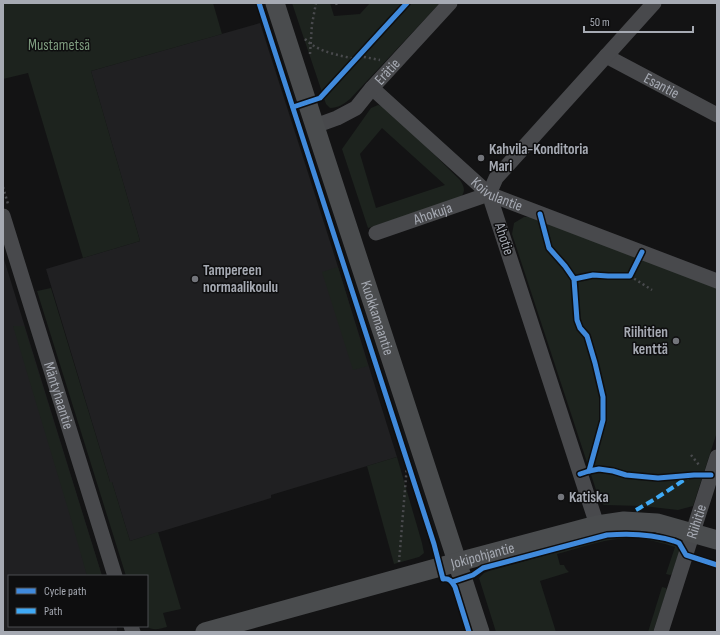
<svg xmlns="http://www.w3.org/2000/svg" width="720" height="635" viewBox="0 0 720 635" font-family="'Sofia Sans Condensed',sans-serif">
  <rect width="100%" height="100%" fill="#131314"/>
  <g fill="#202022">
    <path d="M260,23L333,251L397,457L271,495V498L130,541L112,482H110L46,269L140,241L91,71Z"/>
    <path d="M3,256L102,576H9V626H117V632H3Z"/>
  </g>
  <g fill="#1d231e" fill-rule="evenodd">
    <path d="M3,3H213L222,34L91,71L140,241L83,258L28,73L3,79Z"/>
    <path d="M292,3H330L334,16L360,14L370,3H440L350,99C344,104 338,108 330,108L326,104Z"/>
    <path d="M378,105L383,106L388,109L460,180C465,188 466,192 459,199L368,228L342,149L371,108ZM382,128L445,185L376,208L360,154Z"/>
    <path d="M524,217H532L717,287V432L693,506L678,510L643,506L604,505L600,502L512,234L514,223Z"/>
    <path d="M338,267L368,366L353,370L322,272Z"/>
    <path d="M51,288L110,482H112L130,541L158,532L181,609L163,613L167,627C159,629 153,631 146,626H147V576H126L37,291Z"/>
    <path d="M13,326H24L102,576H87L71,519Z"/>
    <path d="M397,457L422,543L424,553L419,557L394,564L367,466Z"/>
    <path d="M623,536C634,536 667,538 676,544C679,545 679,546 680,549L672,574L670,575L666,574L675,547C662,543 649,539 636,538C609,537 583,547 557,554L560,565H564L566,569L569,572L540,581L556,632H496L479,578L484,573L489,571L607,538Z"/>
    <path d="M662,587L666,588L667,590L653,632H648Z"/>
  </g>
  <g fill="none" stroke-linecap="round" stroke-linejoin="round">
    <g stroke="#494a4d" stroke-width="2.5" stroke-dasharray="2 3" stroke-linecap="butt">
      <path d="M336,3L337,5"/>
      <path d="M305,39C318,52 338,55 355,59"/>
      <path d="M310,54L312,24L316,3"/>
      <path d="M359,56L380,60"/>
      <path d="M3,187L8,204"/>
      <path d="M630,276L652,290"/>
      <path d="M603,420L608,421"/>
      <path d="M691,455L699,465"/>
      <path d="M399,562L407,465"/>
    </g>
    <g stroke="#48494c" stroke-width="15">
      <path id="s1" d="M606,56L717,115"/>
      <path id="s2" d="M372,88L489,194L717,281"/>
      <path id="s3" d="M315,126L337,118L356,108L372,88L450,3"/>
      <path id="s4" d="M3,216L115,576"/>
      <path id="s5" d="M376,233L489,194"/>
      <path d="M597,525L489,194L496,178L654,3"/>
      <path d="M131,626L133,632"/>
      <path id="s6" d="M661,632L717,457"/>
    </g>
    <g stroke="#4a4c4e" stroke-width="19">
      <path id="s7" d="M275,3L321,145L480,632"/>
      <path id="s8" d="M205,632L458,562L597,525L624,521L657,523L717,540"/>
    </g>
    <path stroke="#3fa9f5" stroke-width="4" stroke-dasharray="8 4" stroke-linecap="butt" d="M636,510C654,500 671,489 688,477"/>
    <g stroke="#0e0e0f" stroke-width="8">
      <g id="cycleway">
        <path d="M259,3L434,544L443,579C450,578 452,582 455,587L469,632"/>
        <path d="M293,107L320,98L407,3"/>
        <path d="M540,214L549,248L565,266L574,279L577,320L580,328L587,336L595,363L603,397V420L589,471"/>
        <path d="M574,279L593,275L608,276H630L642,252"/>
        <path d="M580,474L589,471L599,469L613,471L626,475L658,478L694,475H711"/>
        <path d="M452,582L473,575L483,568L607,535C630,533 652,534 674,541L679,543L686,555L717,565"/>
      </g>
    </g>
    <use href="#cycleway" stroke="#408adc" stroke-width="5"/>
  </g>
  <g fill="#73757b" stroke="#0e0e0f" stroke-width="1.5">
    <circle cx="481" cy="158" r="4"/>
    <circle cx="195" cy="279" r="4"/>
    <circle cx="676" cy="341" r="4"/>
    <circle cx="561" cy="497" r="4"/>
  </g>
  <g text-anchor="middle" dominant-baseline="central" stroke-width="3" stroke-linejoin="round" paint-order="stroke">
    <g font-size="15" fill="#7e9c7f" stroke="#0e0e0f">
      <text x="59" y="45">Mustametsä</text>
    </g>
    <g font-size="15" fill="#a6aab3" stroke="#0e0e0f">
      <text stroke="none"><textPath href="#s3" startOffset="93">Erätie</textPath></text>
      <text stroke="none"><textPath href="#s1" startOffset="63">Esantie</textPath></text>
      <text stroke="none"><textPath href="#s2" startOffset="165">Koivulantie</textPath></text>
      <text stroke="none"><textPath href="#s5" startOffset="60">Ahokuja</textPath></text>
      <text transform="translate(504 239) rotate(72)">Ahotie</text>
      <text stroke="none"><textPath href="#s7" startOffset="331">Kuokkamaantie</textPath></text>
      <text stroke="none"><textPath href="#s4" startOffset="188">Mäntyhaantie</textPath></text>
      <text stroke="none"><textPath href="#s6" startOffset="116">Riihitie</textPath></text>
      <text stroke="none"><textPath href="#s8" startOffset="288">Jokipohjantie</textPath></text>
    </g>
    <g font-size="15" font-weight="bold" fill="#a6aab3" stroke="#0e0e0f" text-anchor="start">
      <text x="489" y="149">Kahvila-Konditoria<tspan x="489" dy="17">Mari</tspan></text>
      <text x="203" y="270">Tampereen<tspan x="203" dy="17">normaalikoulu</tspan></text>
      <text x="668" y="332" text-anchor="end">Riihitien<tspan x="668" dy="17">kenttä</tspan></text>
      <text x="569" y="497">Katiska</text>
    </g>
  </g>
  <rect width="720" height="635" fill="none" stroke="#a6aab3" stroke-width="8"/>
  <rect x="8" y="575" width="140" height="52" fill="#0e0e0f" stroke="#4b4c51"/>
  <rect x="16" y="588" width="20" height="6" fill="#408adc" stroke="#4b4c51"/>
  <text x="44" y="595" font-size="12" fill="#a6aab3">Cycle path</text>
  <rect x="16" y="608" width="20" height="6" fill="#3fa9f5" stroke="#4b4c51"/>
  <text x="44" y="615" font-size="12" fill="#a6aab3">Path</text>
  <path d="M584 26v6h109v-6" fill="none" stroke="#a6aab3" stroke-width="2"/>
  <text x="590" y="26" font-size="12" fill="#a6aab3" stroke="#0e0e0f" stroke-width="3" paint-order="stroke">50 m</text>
</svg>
